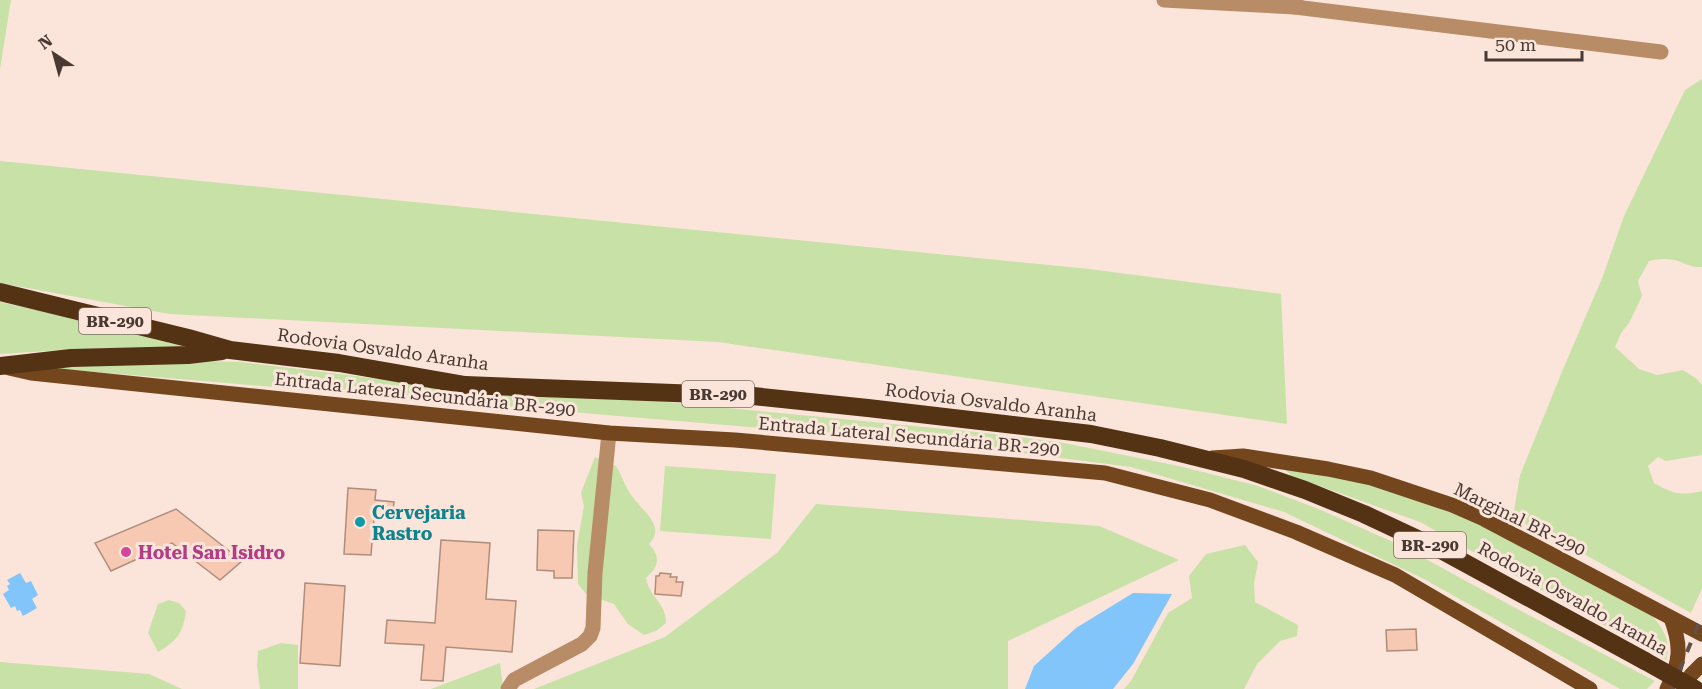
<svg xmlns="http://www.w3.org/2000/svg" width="1702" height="689" viewBox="0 0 1702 689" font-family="'Roboto Serif',serif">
  <rect width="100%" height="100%" fill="#fbe5da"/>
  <g fill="#c7e1a7">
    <path d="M0,0H11L0,69Z"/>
    <path d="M1702,79V267C1690,268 1684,262 1674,260C1665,258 1657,259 1649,261L1638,281L1642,296L1629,323L1621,333L1615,347L1639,369L1657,375L1683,370L1697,379L1702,385V455L1666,461L1658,457L1648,466L1654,483C1674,494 1680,496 1702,491V588L1691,613L1571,547L1527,525L1514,511L1520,475L1564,367L1603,276L1624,216L1685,90Z"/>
    <path d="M0,161L1089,269L1281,294L1287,424L718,342L169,314L0,283Z"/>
    <path d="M0,302L201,346L78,349L0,354Z"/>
    <path d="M204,361L241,362L462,389L656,401L976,432L1059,442L1179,466L1258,486L1321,510L1402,546L1521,611L1655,681L1647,689H1620L1424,579L1284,512L1131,467L1006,451L833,434L25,366Z"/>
    <path d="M595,457L616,466C622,475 625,487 632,496C641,510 667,526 649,544C661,557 659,566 646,578C649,597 667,604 666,623L656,631L644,635L628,624L614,604L586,594L578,584L577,545L584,506L581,493Z"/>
    <path d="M665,466L776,474L771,539L660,531Z"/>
    <path d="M1281,466L1360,481L1482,523L1647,611C1661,624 1673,641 1666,660L1420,522L1292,476Z"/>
    <path d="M816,504L1099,526L1179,560L1008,641V689H534L665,637L777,553Z"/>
    <path d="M1245,545L1258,562L1254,584L1255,602L1298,625L1297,636L1280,641L1257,664L1244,689H1124L1131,681L1168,613L1192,598L1189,576L1206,554Z"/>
    <path d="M169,600L179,603L186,611C183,633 177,641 158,652L148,633L158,604Z"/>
    <path d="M281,643L298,645V689H260L257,666L258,651Z"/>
    <path d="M0,662L149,674L182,689H0Z"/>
    <path d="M500,663L503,687L499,689H431Z"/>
  </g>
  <g fill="#81c5fb">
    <path d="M20,573L26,583L31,581L38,595L32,599L37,608L23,616L20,610L17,611L15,606L11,608L3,594L9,590L7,586L10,584L7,580Z"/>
    <path d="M1133,593L1172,594L1133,664L1113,689H1025L1034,666L1076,628Z"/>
  </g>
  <g fill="#f8c9b2" stroke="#ae8d7c" stroke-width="1.5">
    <path d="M348,488L376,490L375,500L394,502L392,520L374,518L371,555L344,554Z"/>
    <path d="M176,509L242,561L220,580L172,543L111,571L95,543Z"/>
    <path d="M538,530L574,531L572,578H554V571L537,570Z"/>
    <path d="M441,540L490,543L486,599L516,601L512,652L446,647L443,681L421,680L424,645L385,643L387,620L435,623Z"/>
    <path d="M660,573L671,574L670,577H677L676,582H683L681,596L655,594L656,576H659Z"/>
    <path d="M305,583L345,586L340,666L300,663Z"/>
    <path d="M1416,629L1417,650L1387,651L1386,630Z"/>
  </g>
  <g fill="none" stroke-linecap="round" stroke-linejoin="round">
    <g stroke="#b98c68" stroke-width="15">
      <path d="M1164,0L1295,7"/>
      <path d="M1296,0L1295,7L1661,52"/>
      <path d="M508,689L514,680L582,644L590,636L593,628L595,573L609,433"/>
    </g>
    <g stroke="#74461e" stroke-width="15">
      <path d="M9,368L31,373L609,433L735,440L1105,473L1210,500L1296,532L1395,575L1590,689"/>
      <path d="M1212,458L1243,456L1328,469L1371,478L1452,505L1484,519L1702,634"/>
      <path d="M1667,689C1680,662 1682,647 1671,618"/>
      <path d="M1684,689L1691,675L1702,664"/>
    </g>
    <g stroke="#543214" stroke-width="18">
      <path d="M0,292L188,338L230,350L339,363L465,385L753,396L868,408L1091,434L1160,448L1244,469L1305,490L1364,514L1443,551L1645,661"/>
      <path d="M0,366L71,358L188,355L222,351"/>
    </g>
    <path stroke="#615149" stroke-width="4" stroke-dasharray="10 10" stroke-linecap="butt" d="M1672,689L1702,615"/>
    <path stroke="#543214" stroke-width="18" d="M1645,661L1695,689"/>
  </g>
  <circle fill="#0f9aa8" stroke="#fbe5da" stroke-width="2" cx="360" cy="522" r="6"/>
  <circle fill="#d1479c" stroke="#fbe5da" stroke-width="2" cx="126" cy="552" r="6"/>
  <g text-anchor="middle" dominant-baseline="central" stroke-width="6" stroke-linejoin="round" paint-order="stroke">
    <g fill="#fbe5da" stroke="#7e6d64" stroke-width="1.5">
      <rect x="79" y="308" width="72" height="26" rx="4.5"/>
      <rect x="682" y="381" width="72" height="26" rx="4.5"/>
      <rect x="1394" y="532" width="72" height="26" rx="4.5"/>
    </g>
    <g font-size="16" font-weight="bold" fill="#483932">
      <text x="115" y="321">BR-290</text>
      <text x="718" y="394">BR-290</text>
      <text x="1430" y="545">BR-290</text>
    </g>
    <g font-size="18" fill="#483932" stroke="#fbe5da">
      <text transform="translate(383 349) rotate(8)">Rodovia Osvaldo Aranha</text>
      <text transform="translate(425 394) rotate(6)">Entrada Lateral Secundária BR-290</text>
      <text transform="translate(991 402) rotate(7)">Rodovia Osvaldo Aranha</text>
      <text transform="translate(909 436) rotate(5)">Entrada Lateral Secundária BR-290</text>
      <text transform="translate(1520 519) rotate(26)">Marginal BR-290</text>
      <text transform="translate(1573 598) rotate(29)">Rodovia Osvaldo Aranha</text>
    </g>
    <g font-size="18" font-weight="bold" fill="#0d838f" stroke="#fbe5da" text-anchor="start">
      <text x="372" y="512">Cervejaria<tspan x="372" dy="21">Rastro</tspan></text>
    </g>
    <g font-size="18" font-weight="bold" fill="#b23c85" stroke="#fbe5da" text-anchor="start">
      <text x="138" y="552">Hotel San Isidro</text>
    </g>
  </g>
  <g transform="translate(54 54) rotate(324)" stroke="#fbe5da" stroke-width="4.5" paint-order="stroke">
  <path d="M0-4.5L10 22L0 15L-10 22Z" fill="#483932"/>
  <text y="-9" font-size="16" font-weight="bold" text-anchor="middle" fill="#483932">N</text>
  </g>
  <path d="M1486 51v9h96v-9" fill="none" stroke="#483932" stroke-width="3"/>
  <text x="1495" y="51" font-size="18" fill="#483932" stroke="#fbe5da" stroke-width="4.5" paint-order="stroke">50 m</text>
</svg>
